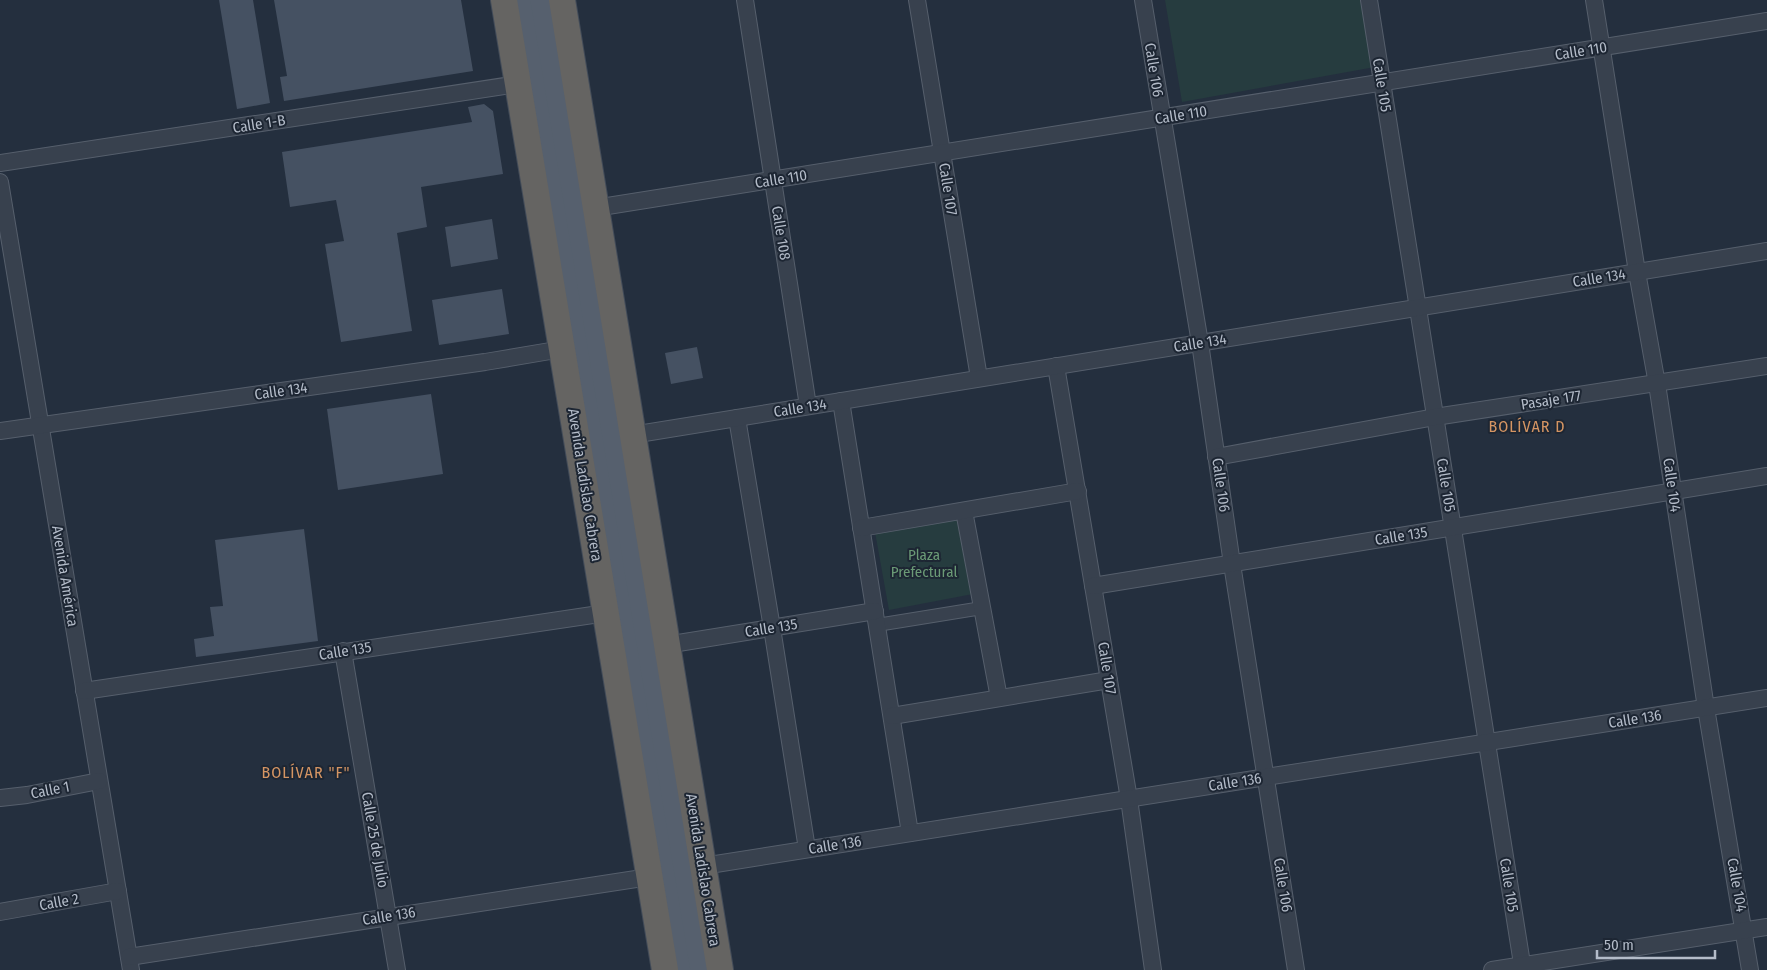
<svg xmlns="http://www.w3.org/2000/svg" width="1767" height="970" viewBox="0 0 1767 970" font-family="'Fira Sans Condensed',sans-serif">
  <rect width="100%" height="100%" fill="#242f3e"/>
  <g fill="#263c3f">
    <path d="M1165,0H1364L1375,67L1182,102Z"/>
    <path d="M959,517L973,594L889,610L875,532Z"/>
  </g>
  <g fill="#455162">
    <path d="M219,0H253L270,103L237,109Z"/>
    <path d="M274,0H461L473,71L284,101L280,77L287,76Z"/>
    <path d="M484,104L493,111L503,174L421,187L427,227L397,233L412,331L341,342L325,244L344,241L336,200L290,207L282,152L472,122L468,107Z"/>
    <path d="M492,219L498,259L451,267L445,227Z"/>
    <path d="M502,289L509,334L439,345L432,300Z"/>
    <path d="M697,347L703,378L671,384L665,353Z"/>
    <path d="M431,394L443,474L338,490L327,409Z"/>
    <path d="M304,529L318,641L196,657L194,639L214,636L210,607L223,606L215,540Z"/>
  </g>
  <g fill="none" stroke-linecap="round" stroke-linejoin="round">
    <g stroke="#565f6c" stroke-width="14">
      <path id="pedestrian" d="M877,625L982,608"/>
    </g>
    <g stroke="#565f6c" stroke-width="18">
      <g id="minor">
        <path d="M745,0L808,406"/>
        <path d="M917,0L979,378"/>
        <path d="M1143,0L1200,343L1232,564L1296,970"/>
        <path d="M1369,0L1523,970"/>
        <path d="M1594,0L1637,272L1657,384L1706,708L1750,970"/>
        <path d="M0,163L518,84"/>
        <path d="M0,182L131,970"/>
        <path d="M595,208L1767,21"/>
        <path d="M1056,366L1129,799L1153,970"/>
        <path d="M841,401L910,833"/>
        <path d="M737,418L772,628L807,849"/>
        <path d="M0,431L485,362L562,349"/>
        <path d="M632,435L1767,251"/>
        <path d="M1216,457L1435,417L1767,366"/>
        <path d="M964,511L999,698"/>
        <path d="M861,528L1078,491"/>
        <path d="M1093,586L1767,476"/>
        <path d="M666,645L875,611"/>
        <path d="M343,651L397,970"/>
        <path d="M84,691L606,613"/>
        <path d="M892,716L1109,680"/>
        <path d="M0,798L27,795L99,781"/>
        <path d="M703,866L1767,698"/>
        <path d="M0,912L118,891"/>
        <path d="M129,957L649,877"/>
        <path d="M1492,970L1767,927"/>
      </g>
    </g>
    <g stroke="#414a57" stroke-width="26">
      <g id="primary">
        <path d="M524,0L682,970"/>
        <path d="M543,0L703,970"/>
      </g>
    </g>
    <g stroke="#434c59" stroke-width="28">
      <g id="trunk">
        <path d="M504,0L665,970"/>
        <path d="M562,0L720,970"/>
      </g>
    </g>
    <use href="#pedestrian" stroke="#38414e" stroke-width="12"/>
    <use href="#minor" stroke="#38414e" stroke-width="16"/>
    <use href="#primary" stroke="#56606e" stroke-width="25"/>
    <use href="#trunk" stroke="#656462" stroke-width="26"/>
  </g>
  <g text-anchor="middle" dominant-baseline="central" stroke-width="4" stroke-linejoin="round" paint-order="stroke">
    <g font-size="15" fill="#b4bcc9" stroke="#1d2633">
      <text transform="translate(1581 51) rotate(-9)">Calle 110</text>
      <text transform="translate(1154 70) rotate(81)">Calle 106</text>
      <text transform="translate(1382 85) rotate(81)">Calle 105</text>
      <text transform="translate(1181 115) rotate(-9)">Calle 110</text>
      <text transform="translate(259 124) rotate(-9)">Calle 1-B</text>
      <text transform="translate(781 179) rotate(-9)">Calle 110</text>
      <text transform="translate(948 189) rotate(81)">Calle 107</text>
      <text transform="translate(781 233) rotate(81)">Calle 108</text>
      <text transform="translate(1599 278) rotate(-9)">Calle 134</text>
      <text transform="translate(1200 343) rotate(-9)">Calle 134</text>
      <text transform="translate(281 391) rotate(-8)">Calle 134</text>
      <text transform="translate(1551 400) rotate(-9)">Pasaje 177</text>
      <text transform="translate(800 408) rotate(-9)">Calle 134</text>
      <text transform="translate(585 485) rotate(81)">Avenida Ladislao Cabrera</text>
      <text transform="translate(1221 485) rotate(82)">Calle 106</text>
      <text transform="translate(1446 485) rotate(81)">Calle 105</text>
      <text transform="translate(1672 485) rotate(82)">Calle 104</text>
      <text transform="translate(1401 536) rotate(-9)">Calle 135</text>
      <text transform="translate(65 576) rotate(81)">Avenida América</text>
      <text transform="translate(771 628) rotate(-9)">Calle 135</text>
      <text transform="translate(345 651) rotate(-9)">Calle 135</text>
      <text transform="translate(1107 668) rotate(81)">Calle 107</text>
      <text transform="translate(1635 719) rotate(-9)">Calle 136</text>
      <text transform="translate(1235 782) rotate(-9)">Calle 136</text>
      <text transform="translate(50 790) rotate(-11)">Calle 1</text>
      <text transform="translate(375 840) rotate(80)">Calle 25 de Julio</text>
      <text transform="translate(835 845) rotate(-9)">Calle 136</text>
      <text transform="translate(703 870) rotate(81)">Avenida Ladislao Cabrera</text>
      <text transform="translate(1283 885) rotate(81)">Calle 106</text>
      <text transform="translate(1509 885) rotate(81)">Calle 105</text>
      <text transform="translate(1737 885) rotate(80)">Calle 104</text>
      <text transform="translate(59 902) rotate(-10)">Calle 2</text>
      <text transform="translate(389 916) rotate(-9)">Calle 136</text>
    </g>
    <g font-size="15" fill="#6b9a76" stroke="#1d2633">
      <text x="924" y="555">Plaza<tspan x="924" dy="17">Prefectural</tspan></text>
    </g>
    <g font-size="16" letter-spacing="1" fill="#d59563" stroke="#1d2633">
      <text x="1527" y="426">BOLÍVAR D</text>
      <text x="306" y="772">BOLÍVAR "F"</text>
    </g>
  </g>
  <path d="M1597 950v8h118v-8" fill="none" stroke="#b4bcc9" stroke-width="2.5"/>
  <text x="1604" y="950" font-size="15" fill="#b4bcc9" stroke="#1d2633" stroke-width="4" paint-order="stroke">50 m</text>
</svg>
